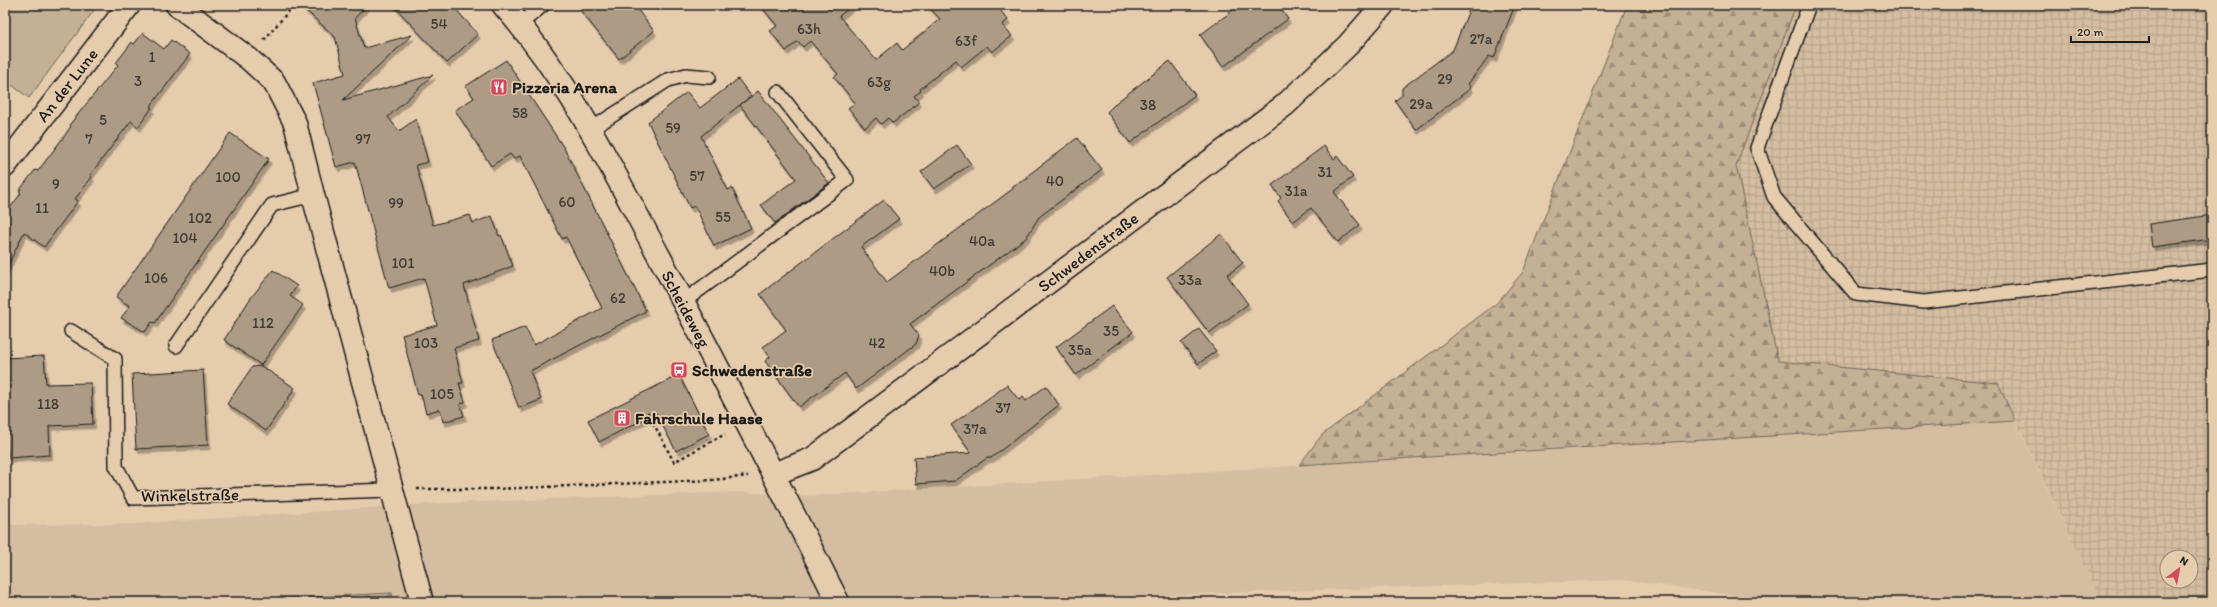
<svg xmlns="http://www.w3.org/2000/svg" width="2217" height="607" viewBox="0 0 2217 607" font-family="Itim,sans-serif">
  <defs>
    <pattern id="industrial-grid" width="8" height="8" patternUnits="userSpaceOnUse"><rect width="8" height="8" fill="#d4bda1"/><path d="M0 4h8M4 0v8" fill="none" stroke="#b5a28a"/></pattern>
    <pattern id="forest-firs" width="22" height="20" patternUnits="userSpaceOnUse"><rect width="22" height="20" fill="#c4b095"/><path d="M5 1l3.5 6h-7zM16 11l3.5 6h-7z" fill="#9e8e79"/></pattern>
    <filter id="shadow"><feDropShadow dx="2.5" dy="4.5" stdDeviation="0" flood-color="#0004"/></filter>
  </defs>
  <rect width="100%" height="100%" fill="#e5ccad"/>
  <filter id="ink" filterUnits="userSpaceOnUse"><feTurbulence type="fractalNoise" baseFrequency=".025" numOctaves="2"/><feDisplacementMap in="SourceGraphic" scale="8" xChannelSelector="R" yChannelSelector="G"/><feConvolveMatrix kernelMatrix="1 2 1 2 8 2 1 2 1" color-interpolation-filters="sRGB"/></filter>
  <g filter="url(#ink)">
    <path fill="#d4bda1" d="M2015,421L2101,602H1785L1622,580L949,602H394L392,593L211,602H5V525L134,524L427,504L739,492L809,496Z"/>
    <path fill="url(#industrial-grid)" fill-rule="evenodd" d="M1796,5H2212V602H2101L1998,383L1777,361L1736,166ZM2167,557H2191V581H2167Z"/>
    <path fill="#c4b095" stroke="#706658" d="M5,5H98L29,98L5,80Z"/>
    <g fill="url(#forest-firs)" stroke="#706658">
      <path d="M1627,5H1796L1736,166L1778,361L1998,383L2015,421L1299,465L1322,435L1497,303L1523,272Z"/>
      <path d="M392,593L394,602H211Z"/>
    </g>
    <g fill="#ad9b85" stroke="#1c1c1c" filter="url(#shadow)">
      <path d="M300,5H367L355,18L364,48L412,35L343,100L433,75L388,117L399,131L416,119L428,162L416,165L433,225L470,215L473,223L492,216L499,236L501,235L513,266L464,285L479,341L454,348L463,383H459L465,402L460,404L464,416L443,422L440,409L426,413L421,394L418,395L402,335L437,325L424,278L389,288L355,162L336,167L313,83L345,74L335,37Z"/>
      <path d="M393,5H452L478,34L447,63Z"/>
      <path d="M576,5H634L654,31L619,59Z"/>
      <path d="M760,5H853L839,16L876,60L897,43L902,50L940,19L927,5H996L1008,20L1002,25L1012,36L992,52L987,46L961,67L956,60L920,89L921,91L914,96L919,102L893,123L888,118L881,124L876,118L865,128L848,108L855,103L834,77L838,74L810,41L803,47L798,41L786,51L770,31L777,26Z"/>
      <path d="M1240,5H1278L1288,19L1223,67L1200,35Z"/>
      <path d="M1471,5H1515L1494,58L1489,56L1468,84L1471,88L1416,130L1395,101L1402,95V88L1453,50Z"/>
      <path d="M143,33L164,49L171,40L190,54L150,107L152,108L138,127L131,121L90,175L92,177L75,199L78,201L44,247L24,232L5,272V215L21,193L19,191L35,170L38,171L65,135L71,126L70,124L118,65L116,63L132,42L134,44Z"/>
      <path d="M506,60L564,148L646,311L530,371L541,400L519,408L492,340L525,327L534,345L602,308L566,237L562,239L520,156L514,159L510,154L491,166L455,110L474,98L466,86Z"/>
      <path d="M1170,61L1195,95L1130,143L1107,112L1117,102Z"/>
      <path d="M738,79L751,96L701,136L728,190L732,188L751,228L714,246L695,206L690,208L648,122L687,92L700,108Z"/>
      <path d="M758,91L829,183L775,223L761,205L796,179L740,105Z"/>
      <path d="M230,133L269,159L155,323L152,322L145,332L121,318L130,306L116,297Z"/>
      <path d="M1077,138L1102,170L1039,217L1026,238L910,324L919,335L916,344L856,389L845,373L799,407L765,361L770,357L763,347L786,330L760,294L884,200L899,219L861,247L887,282L1014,188L1012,186L1029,178L1027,176Z"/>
      <path d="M957,145L971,164L934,189L921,172Z"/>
      <path d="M1324,146L1334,159L1337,156L1353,177L1334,192L1360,225L1338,242L1311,208L1293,222L1278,201L1281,198L1272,185Z"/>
      <path d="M2212,215V239L2152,247L2149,224Z"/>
      <path d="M1221,234L1243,263L1227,275L1248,304L1209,333L1167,277Z"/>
      <path d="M273,270L297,286L290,296L303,305L261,365L224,340L250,299Z"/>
      <path d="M1112,306L1133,332L1076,375L1056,347Z"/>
      <path d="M1199,329L1216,351L1198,364L1181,343Z"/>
      <path d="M44,356L46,384L91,383L93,424L49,426L50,455L8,458L5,431V358Z"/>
      <path d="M261,366L295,388L266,431L227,404L252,367Z"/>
      <path d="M203,370L208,445L136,449L132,374Z"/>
      <path d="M679,375L709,434L676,451L656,413L599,442L588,420Z"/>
      <path d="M1007,385L1019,400L1023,397L1026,401L1046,386L1059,405L991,458H987L955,481L916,484L914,457L971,453L951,425Z"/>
    </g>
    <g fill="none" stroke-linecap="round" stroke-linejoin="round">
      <g stroke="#1c1c1c" stroke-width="16">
        <g id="lane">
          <path d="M1809,5L1757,148L1774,197L1856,294L1924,302L2212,270"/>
          <path d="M520,24L543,5"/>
          <path d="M591,129L668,80L686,75L709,77"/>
          <path d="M683,302L847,180L778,92"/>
          <path d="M71,331L115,359L116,466L133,498L393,490"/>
          <path d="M176,346L272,205L313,195"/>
        </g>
      </g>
      <g stroke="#1c1c1c" stroke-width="25">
        <g id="street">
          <path d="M177,5L249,59L274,82L295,123L313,195L422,602"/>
          <path d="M5,166L129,5"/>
          <path d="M774,474L812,459L1285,105L1348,45L1383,5"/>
        </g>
      </g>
      <g stroke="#1c1c1c" stroke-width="25">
        <path id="secondary" d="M503,5C569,79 612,169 659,256C720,371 780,486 838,602"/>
      </g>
      <g stroke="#1c1c1c" stroke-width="2.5" stroke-dasharray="3 3" stroke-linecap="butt">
        <path d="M264,40L294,5"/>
        <path d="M642,416L648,413L674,462L725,434"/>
        <path d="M417,489H496L713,480L748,476"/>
      </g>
      <use href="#lane" stroke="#e5ccad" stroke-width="13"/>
      <use href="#street" stroke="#e5ccad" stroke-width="22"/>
      <use href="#secondary" stroke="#e5ccad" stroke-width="22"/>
    </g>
  </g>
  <defs>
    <g id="restaurant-square" transform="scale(0.9)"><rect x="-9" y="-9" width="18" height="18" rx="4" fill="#d1495b" stroke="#e5ccad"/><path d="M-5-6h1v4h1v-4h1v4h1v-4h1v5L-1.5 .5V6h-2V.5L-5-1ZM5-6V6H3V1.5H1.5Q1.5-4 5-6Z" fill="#fff"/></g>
    <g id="bus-square" transform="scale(0.9)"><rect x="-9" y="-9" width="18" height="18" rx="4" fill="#d1495b" stroke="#e5ccad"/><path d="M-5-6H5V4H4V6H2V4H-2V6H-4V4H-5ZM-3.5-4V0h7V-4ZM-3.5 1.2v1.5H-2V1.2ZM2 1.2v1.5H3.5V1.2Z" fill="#fff"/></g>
    <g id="building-square" transform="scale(0.9)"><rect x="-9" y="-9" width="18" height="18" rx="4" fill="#d1495b" stroke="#e5ccad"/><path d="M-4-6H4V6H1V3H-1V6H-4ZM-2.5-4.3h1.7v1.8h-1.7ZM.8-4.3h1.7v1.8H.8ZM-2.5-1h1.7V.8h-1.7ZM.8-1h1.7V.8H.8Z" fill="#fff"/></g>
  </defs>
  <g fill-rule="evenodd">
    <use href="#restaurant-square" x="499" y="87"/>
    <use href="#bus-square" x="679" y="370"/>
    <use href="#building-square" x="622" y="418"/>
  </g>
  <g text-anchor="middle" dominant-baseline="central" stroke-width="3.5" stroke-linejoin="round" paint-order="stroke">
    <g font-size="15" fill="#403c36">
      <text x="439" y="24">54</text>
      <text x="809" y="29">63h</text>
      <text x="1481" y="39">27a</text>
      <text x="966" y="41">63f</text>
      <text x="152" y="57">1</text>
      <text x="1445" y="79">29</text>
      <text x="138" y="81">3</text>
      <text x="879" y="82">63g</text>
      <text x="1421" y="104">29a</text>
      <text x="1148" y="105">38</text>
      <text x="520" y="113">58</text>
      <text x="103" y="120">5</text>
      <text x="673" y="128">59</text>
      <text x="89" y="139">7</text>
      <text x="363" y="139">97</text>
      <text x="1325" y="172">31</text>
      <text x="697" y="176">57</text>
      <text x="228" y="177">100</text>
      <text x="1055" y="181">40</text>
      <text x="56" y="184">9</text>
      <text x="1296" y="191">31a</text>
      <text x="567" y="202">60</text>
      <text x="396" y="203">99</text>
      <text x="42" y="208">11</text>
      <text x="723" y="217">55</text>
      <text x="200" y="218">102</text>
      <text x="185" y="238">104</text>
      <text x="982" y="241">40a</text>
      <text x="403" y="263">101</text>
      <text x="942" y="271">40b</text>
      <text x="156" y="278">106</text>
      <text x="1190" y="280">33a</text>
      <text x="618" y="298">62</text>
      <text x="263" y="323">112</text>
      <text x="1111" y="331">35</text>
      <text x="426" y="343">103</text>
      <text x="877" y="343">42</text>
      <text x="1080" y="350">35a</text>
      <text x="442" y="394">105</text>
      <text x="48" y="404">118</text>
      <text x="1003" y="408">37</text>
      <text x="975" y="429">37a</text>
    </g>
    <g font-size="17" fill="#1c1c1c" stroke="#e5ccad">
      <text transform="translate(67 85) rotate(-52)">An der Lune</text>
      <text transform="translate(1088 252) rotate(-37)">Schwedenstraße</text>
      <text transform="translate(686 309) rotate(62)">Scheideweg</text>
      <text transform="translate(190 495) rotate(-1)">Winkelstraße</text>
    </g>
    <g font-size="17" font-weight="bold" fill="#1c1c1c" stroke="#e5ccad" text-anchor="start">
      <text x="512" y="87">Pizzeria Arena</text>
      <text x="692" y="370">Schwedenstraße</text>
      <text x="635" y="418">Fahrschule Haase</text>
    </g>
  </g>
  <rect width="2217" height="607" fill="none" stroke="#e5ccad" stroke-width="20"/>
  <rect x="10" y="10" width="2197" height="587" fill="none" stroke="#1c1c1c" stroke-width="1.5" filter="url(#ink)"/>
  <g transform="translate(2179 569) rotate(32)"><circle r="19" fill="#e5ccad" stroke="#958673"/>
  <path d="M0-3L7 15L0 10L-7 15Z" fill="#d1495b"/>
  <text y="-6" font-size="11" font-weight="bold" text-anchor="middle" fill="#1c1c1c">N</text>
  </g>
  <path d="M2071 36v6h78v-6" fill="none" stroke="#1c1c1c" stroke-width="2"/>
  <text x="2077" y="36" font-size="12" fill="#1c1c1c" stroke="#e5ccad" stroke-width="3" paint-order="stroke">20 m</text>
</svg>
